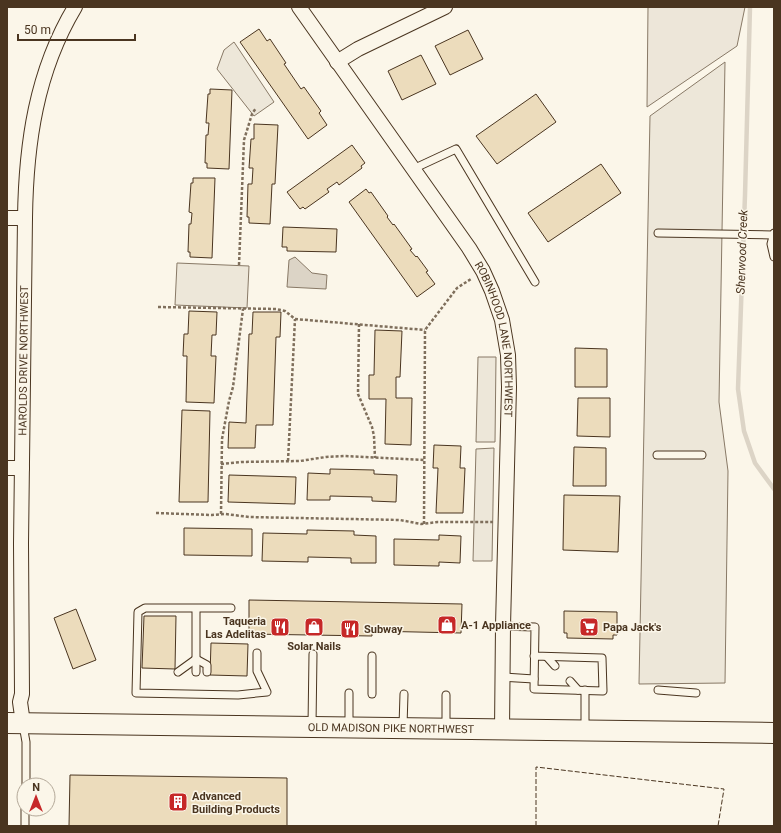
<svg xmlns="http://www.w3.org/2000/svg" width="781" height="833" viewBox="0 0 781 833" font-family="Roboto,sans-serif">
  <rect width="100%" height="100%" fill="#fbf6e9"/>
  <path fill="#ede6d9" stroke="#887966" d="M648,7H745L737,46L647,107Z"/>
  <g fill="#ede7d9" stroke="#887966">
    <path d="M234,42L274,102L254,116L217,69L224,50Z"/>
    <path d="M725,62L719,402L728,471L725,683L639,684L650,116Z"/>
    <path d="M177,263L249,266L247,308L175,305Z"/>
    <path d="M478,357H496L495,442H476Z"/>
    <path d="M494,448L492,561H473L476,449Z"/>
  </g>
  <path fill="#dcd4c6" stroke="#887966" d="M295,257L312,273L327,275L326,289L287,287L289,260Z"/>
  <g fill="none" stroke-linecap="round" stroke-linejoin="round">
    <path stroke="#dcd4c6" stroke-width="4.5" d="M750,7L745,195L738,389L744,431L755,463L774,489"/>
  </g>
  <g fill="#ecdcbc" stroke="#4a3520">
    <path d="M259,29L267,41L270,39L286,63L284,64L301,89L304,87L321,111L319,113L327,125L308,139L240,42Z"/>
    <path d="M468,30L483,59L450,75L435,46Z"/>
    <path d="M421,55L436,84L402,100L388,71Z"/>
    <path d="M210,89L232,90L229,169L207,168V163H205L206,135H208L209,123H206L208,94H210Z"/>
    <path d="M536,94L556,122L497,164L476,136Z"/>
    <path d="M254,124L278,125L275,184H272L270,224L249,223V217H247L248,184H252L253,168H249L251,139H254Z"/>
    <path d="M352,145L365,163L361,166L362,168L339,185L337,182L327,189L329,192L305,209L303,207L300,209L287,192Z"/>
    <path d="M601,164L621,193L548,242L528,213Z"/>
    <path d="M193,178H215L212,258L190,257V252H188L189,224H191L192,213L189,212L191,183H193Z"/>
    <path d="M366,189L369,193L371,192L388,216L387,217L393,225L394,224L412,249L410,250L416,257L417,256L428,271L426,272L435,284L417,297L349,202Z"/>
    <path d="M283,227L337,229L336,252L287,251V247H282Z"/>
    <path d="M189,311L217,312L216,335H212L211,356H216L214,403L186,402L187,356H183L184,334H188Z"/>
    <path d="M253,312H281L280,337H276L273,425H256L255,448H228L229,422L246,423L249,334H252Z"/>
    <path d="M375,330L402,331L400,377H396V398H412L411,445L385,444L386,399H369V375H374Z"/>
    <path d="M575,348L607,349V387H575Z"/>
    <path d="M578,398H610V437L577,436Z"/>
    <path d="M182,410L210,411L208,502H179Z"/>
    <path d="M434,445L461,446L460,468H465L463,513H436L438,468H433Z"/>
    <path d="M574,447L606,448V486H573Z"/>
    <path d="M330,469L374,470V474L397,475L396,502L372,501V497L330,496V500H307L308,473L330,474Z"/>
    <path d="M229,475L296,477L295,504L228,502Z"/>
    <path d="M564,495L620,496L618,552L563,550Z"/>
    <path d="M184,528L252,529V556L184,555Z"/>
    <path d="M307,530L354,531V535L376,536V563H351V558L308,557V562L262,561L263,533L307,534Z"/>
    <path d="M439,535L461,536L460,563L439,562V566L394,565V539L439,540Z"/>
    <path d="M249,600L462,604L461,633L372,631V636L249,634Z"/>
    <path d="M76,609L96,660L73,669L54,618Z"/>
    <path d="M564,611L617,612V635H613V639L567,638V633H564Z"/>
    <path d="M144,616H176L175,669L142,668Z"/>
    <path d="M211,643L248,644L247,676L210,675Z"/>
    <path d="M70,775L287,778V826H69Z"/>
  </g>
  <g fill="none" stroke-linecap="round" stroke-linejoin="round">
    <g stroke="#4a3520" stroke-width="9">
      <g id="service">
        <path d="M413,169L456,149L535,282"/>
        <path d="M658,233L773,235"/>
        <path d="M774,233L771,244L774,257"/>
        <path d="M657,455H702"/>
        <path d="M231,608H145L138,612L136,693L238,695L267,692L257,671V653"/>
        <path d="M503,626L535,627L534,689L603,691L602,658L534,656"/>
        <path d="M547,657L555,666"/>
        <path d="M178,672L196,659L207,665V672"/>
        <path d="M196,672V609"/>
        <path d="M502,677L534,679"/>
        <path d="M570,681L578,690"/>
        <path d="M585,690V730"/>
        <path d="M658,690L696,693"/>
        <path d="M372,694V656"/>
        <path d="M23,725L26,742V785"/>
        <path d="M312,725L313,654"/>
        <path d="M403,726L404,694"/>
        <path d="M349,727V693"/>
        <path d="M446,727V695"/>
        <path d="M25,826V809"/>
      </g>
    </g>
    <g stroke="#4a3520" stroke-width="16">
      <g id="minor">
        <path id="s1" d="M299,7L469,248L483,271L492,291L502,320L508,355L509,387L503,626L502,730"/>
        <path d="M337,62L358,49L445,7"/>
        <path d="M7,218H25"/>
        <path d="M7,468H22"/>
        <path id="s2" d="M23,723L20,702L22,694L21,544L25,218C26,144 36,72 75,7"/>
      </g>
    </g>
    <g stroke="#4a3520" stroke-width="22">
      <g id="secondary">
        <path id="s3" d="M7,723L774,733"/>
      </g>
    </g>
    <g stroke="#7f6f5c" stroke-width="2.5" stroke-dasharray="3 2" stroke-linecap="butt">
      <path d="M239,265L244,140L252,114L256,108"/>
      <path d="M158,307L276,309L285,311L295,319L425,330"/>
      <path d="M359,324L358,394L372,427L374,436L375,458"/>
      <path d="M288,461L295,319"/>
      <path d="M221,464L241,462L300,461L326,457L344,456L424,460"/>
      <path d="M156,513L212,515L225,514L249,517L400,520L421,524L438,522H493"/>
      <path d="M221,514L222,439L229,401L233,387L243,309"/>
      <path d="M424,524L425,330L457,288L471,279"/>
    </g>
    <use href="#service" stroke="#fbf6e9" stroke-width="7"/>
    <use href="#minor" stroke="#fbf6e9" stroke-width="14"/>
    <use href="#secondary" stroke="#fbf6e9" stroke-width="20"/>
    <path stroke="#4a3520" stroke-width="1" stroke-dasharray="5 2" stroke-linecap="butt" d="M536,826V767L724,789L718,826"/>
  </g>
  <defs>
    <g id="shop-square" transform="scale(1)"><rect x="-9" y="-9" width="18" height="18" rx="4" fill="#c62828" stroke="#fbf6e9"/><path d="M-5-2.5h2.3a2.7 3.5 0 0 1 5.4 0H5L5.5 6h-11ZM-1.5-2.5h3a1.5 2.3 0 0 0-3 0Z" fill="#fff"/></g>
    <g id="restaurant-square" transform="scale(1)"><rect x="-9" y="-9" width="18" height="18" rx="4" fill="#c62828" stroke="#fbf6e9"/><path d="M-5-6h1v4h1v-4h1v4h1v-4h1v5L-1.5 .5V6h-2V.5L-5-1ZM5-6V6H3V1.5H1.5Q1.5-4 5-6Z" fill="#fff"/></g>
    <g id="supermarket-square" transform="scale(1)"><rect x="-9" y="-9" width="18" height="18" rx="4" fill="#c62828" stroke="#fbf6e9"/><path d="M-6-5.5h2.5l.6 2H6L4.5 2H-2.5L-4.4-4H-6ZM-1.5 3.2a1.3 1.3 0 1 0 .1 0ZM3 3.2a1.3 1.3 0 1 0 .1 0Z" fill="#fff"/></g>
    <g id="building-square" transform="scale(1)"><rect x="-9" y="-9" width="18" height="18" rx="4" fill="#c62828" stroke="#fbf6e9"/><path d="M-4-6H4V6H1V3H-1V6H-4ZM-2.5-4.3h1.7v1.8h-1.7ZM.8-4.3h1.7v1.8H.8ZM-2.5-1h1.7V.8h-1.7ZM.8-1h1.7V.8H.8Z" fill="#fff"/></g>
  </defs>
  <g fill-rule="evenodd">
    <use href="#shop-square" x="447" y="625"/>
    <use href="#restaurant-square" x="280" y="627"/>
    <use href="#shop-square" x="314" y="627"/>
    <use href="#supermarket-square" x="589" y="627"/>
    <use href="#restaurant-square" x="350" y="629"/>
    <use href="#building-square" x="178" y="802"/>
  </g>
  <g text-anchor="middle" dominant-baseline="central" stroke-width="3" stroke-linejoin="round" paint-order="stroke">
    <g font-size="11" fill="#4a3520" stroke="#fbf6e9">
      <text stroke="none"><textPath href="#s1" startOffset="392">ROBINHOOD LANE NORTHWEST</textPath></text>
      <text stroke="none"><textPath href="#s2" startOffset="363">HAROLDS DRIVE NORTHWEST</textPath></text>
      <text stroke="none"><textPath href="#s3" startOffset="384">OLD MADISON PIKE NORTHWEST</textPath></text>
    </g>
    <g font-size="11" font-weight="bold" fill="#4a3520" stroke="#fbf6e9" text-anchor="start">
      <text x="266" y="621" text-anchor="end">Taqueria<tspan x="266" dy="13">Las Adelitas</tspan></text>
      <text x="461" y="625">A-1 Appliance</text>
      <text x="603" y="627">Papa Jack's</text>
      <text x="364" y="629">Subway</text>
      <text x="314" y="646" text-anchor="middle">Solar Nails</text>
      <text x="192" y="796">Advanced<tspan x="192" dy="13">Building Products</tspan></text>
    </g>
    <g font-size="12" font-style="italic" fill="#4a3520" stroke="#fbf6e9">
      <text transform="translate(742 252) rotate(-88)">Sherwood Creek</text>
    </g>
  </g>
  <rect width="781" height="833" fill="none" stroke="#4a3520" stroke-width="16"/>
  <g transform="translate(36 797)"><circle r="19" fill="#fbf6e9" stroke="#b4a999"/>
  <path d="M0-3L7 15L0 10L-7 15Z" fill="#c62828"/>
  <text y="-6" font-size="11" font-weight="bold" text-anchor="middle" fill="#4a3520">N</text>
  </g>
  <path d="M18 34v6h117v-6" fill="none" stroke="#4a3520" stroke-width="2"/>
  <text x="24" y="34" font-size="12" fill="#4a3520" stroke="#fbf6e9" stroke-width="3" paint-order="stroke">50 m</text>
</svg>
